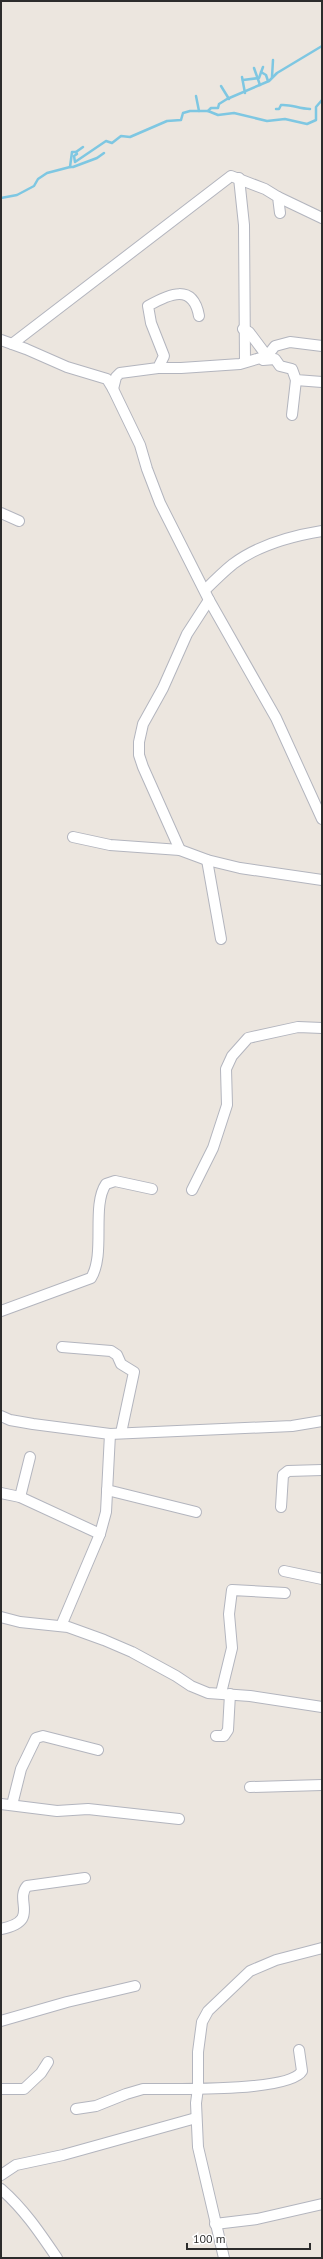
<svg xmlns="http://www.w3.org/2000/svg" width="323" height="2259" viewBox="0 0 323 2259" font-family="'PT Sans',sans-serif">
  <rect width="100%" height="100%" fill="#ece6df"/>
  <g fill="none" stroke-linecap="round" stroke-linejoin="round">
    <g stroke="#7ec7e2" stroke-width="2.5">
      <path d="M254,68L260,85"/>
      <path d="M261,72L266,75L268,81"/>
      <path d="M242,77L245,93"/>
      <path d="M272,77L273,60"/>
      <path d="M243,80L259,78L263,67"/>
      <path d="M221,86L229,99"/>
      <path d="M196,96L199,111"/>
      <path d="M276,109H279L281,105C291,104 299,109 310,109"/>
      <path d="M208,111L218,115L234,113L267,121L285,119L307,124L316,120V107L322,100"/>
      <path d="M76,152L83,147"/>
      <path d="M70,167H73L97,158L104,153"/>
      <path d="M1,198L17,195L34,186L38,179L47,173L70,167L72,152H76L77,154L74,156L75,162L106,141L112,143L121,136L130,137L167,121L181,120L183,113L190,111H208L211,108H218L219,104L227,99L269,81L277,73L322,46"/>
    </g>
    <g stroke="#b3b5be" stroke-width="12">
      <g id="minor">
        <path d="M239,178L244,225L245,362"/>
        <path d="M278,197L322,218"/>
        <path d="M243,329L249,332L267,356"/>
        <path d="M1,340L26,349L67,367L107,379L113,389L140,445L147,469L160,503L209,600L276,718L322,819"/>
        <path d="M12,344L231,176L265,189L278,197L280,213"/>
        <path d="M264,357L263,360L275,359L280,366L292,369L296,380L322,382"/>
        <path d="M158,368H181L240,364L267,356L275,346L290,342L322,346"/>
        <path d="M113,389L116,377L120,373L158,368L164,356L151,323L148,306C169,294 193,283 199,316"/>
        <path d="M292,415L296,380"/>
        <path d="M1,513L19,521"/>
        <path d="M205,590C214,581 223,572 233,564C258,545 291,536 322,531"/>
        <path d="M73,837L110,845L180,850L207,860L240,868L322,880"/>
        <path d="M180,850L143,767L139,755V742L143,724L163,688L187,634L209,600"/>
        <path d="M207,860L221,939"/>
        <path d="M192,1190L213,1148L227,1105L226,1069L232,1056L248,1038L298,1027L322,1028"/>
        <path d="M1,1311L91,1278C106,1254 91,1206 106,1184L115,1181L152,1189"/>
        <path d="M62,1347L111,1351L117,1355L121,1364L134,1372L121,1433"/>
        <path d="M1,1416L10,1420L33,1424L110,1434L292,1426L322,1421"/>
        <path d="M107,1490L196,1512"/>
        <path d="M1,1493L20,1497L100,1534"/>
        <path d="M20,1497L30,1457"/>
        <path d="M281,1507L283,1475L288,1471L322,1470"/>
        <path d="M284,1571L322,1579"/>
        <path d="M1,1617L20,1622L68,1627L104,1640L132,1652L176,1676L191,1686L208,1693L250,1696L322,1707"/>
        <path d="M61,1626L100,1534L106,1512L110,1434"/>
        <path d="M221,1693L232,1648L229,1614L232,1590L285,1593"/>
        <path d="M216,1736H224L228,1730L230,1694"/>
        <path d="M250,1787L322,1785"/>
        <path d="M1,1804L57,1811L88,1809L179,1819"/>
        <path d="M12,1805L21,1769L36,1738L43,1736L98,1750"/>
        <path d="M1,1929C41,1921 14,1901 27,1886L85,1878"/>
        <path d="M1,2021L67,2002L135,1986"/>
        <path d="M1,2089H24L41,2073L48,2062"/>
        <path d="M76,2109L96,2106L126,2094L143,2089C170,2089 290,2092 302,2071L299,2050"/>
        <path d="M1,2175L16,2165L63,2155L196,2118"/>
        <path d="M1,2189C24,2209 40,2233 57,2258"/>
        <path d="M215,2224L257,2219L322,2204"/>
        <path d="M224,2258L198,2147L196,2103L198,2088V2052L202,2022L208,2011L250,1971L276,1960L322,1948"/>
      </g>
    </g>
    <use href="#minor" stroke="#fff" stroke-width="10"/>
  </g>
  <rect width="323" height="2259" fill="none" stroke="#2c2c2c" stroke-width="4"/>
  <path d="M187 2243v6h123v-6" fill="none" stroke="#2c2c2c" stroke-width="2"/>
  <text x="193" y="2243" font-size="12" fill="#2c2c2c" stroke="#ffffff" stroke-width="3" paint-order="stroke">100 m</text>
</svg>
